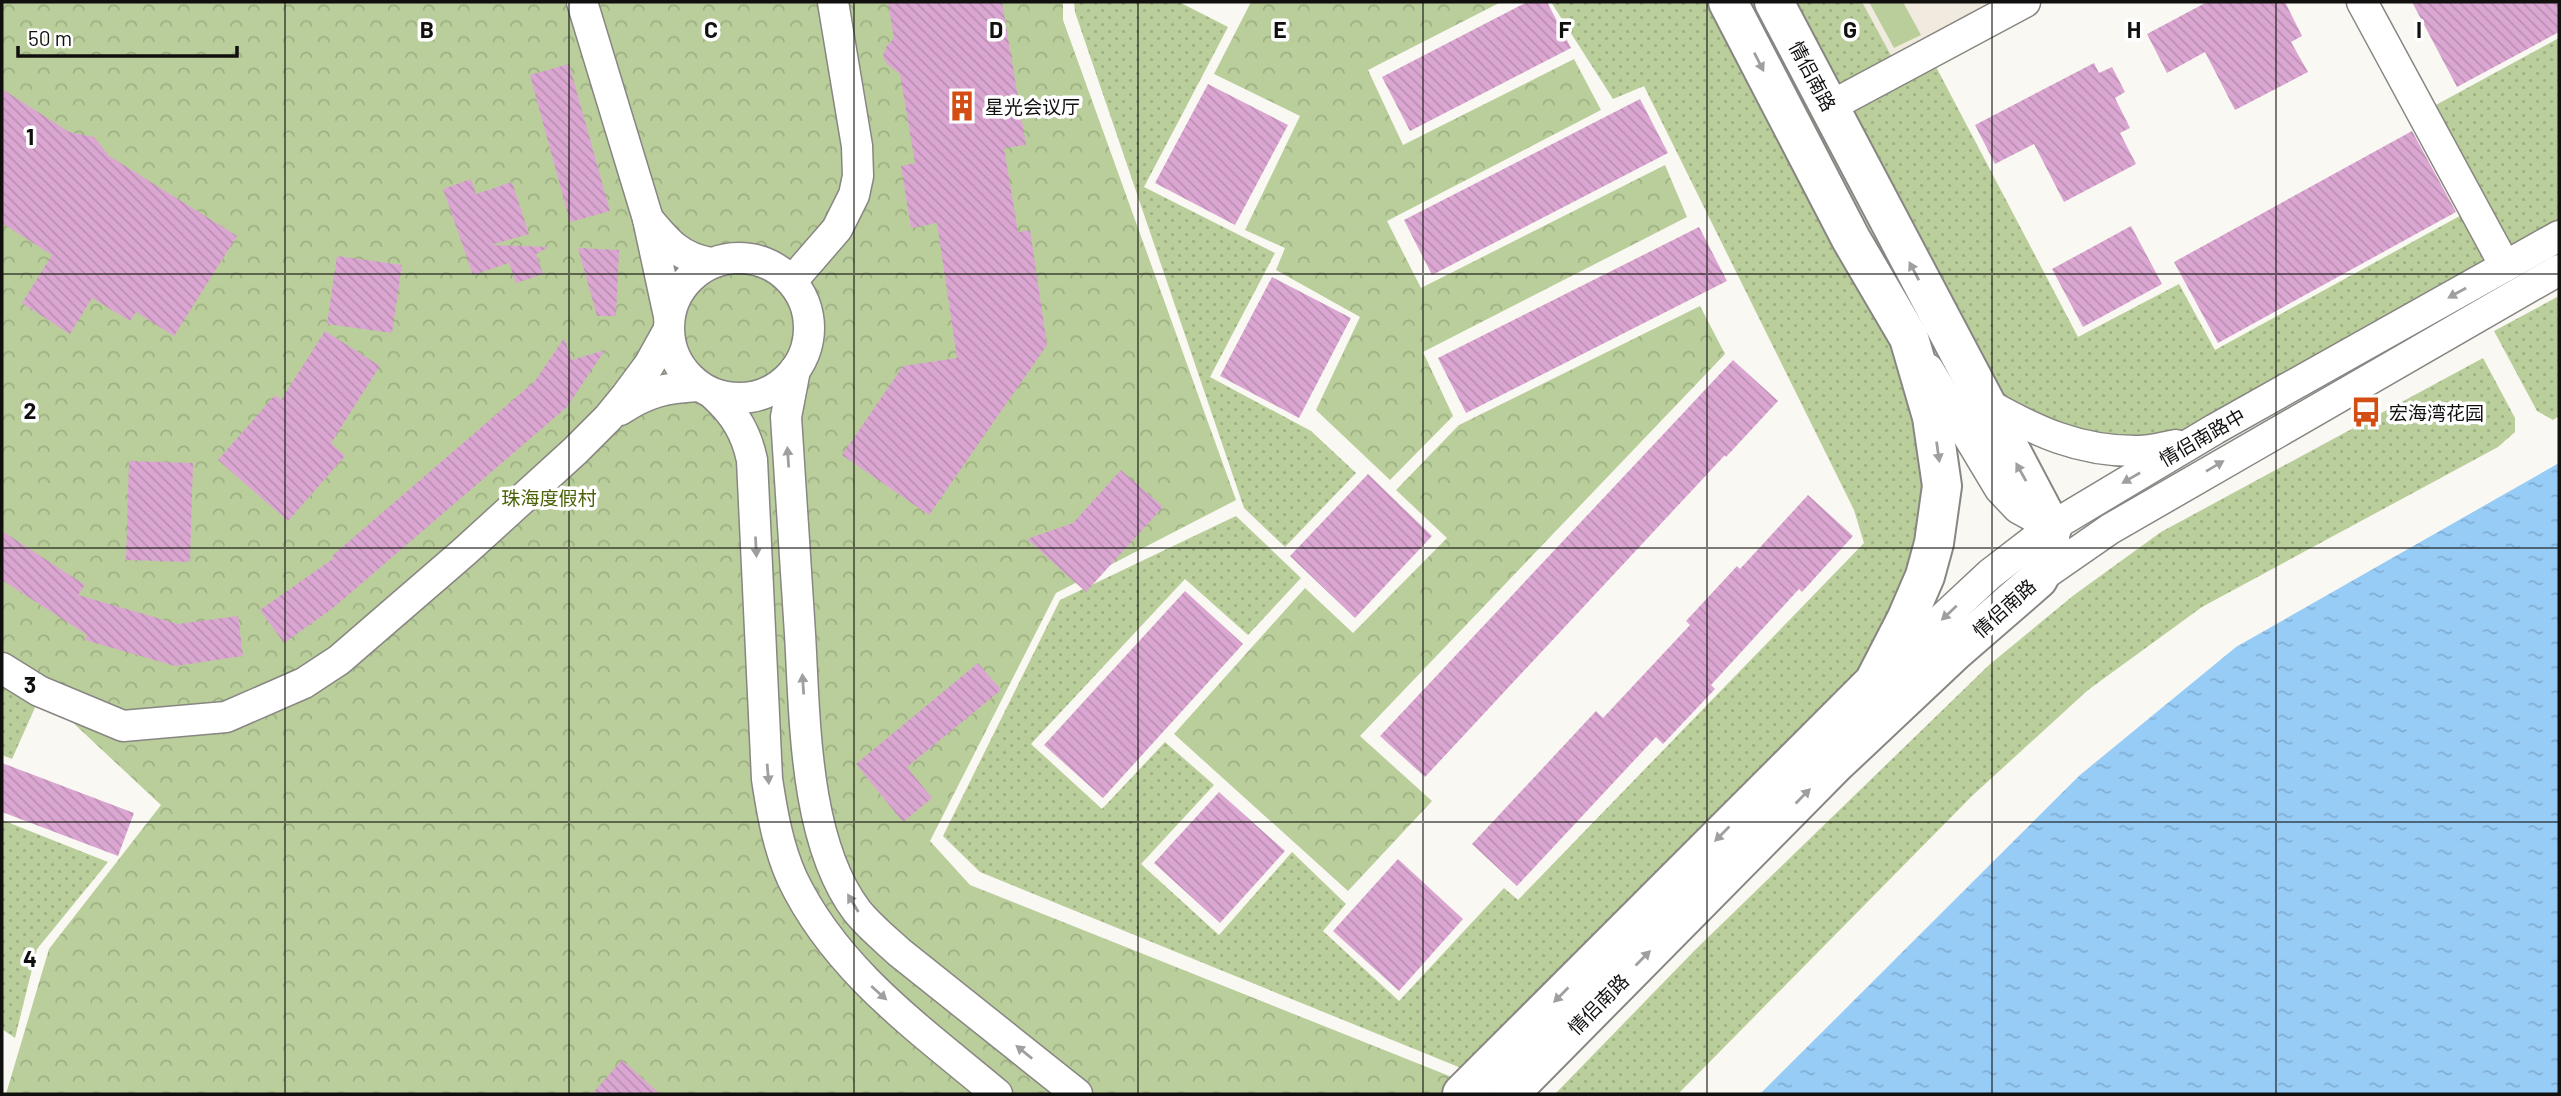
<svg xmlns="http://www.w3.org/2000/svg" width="2561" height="1096" viewBox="0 0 2561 1096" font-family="Barlow,'Noto Sans SC',sans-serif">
  <defs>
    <pattern id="grass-dots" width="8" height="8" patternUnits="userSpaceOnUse" patternTransform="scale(1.75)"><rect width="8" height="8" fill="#b9ce9a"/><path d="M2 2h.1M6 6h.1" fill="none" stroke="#9eb084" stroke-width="1.8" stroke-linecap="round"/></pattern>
    <pattern id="park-crowns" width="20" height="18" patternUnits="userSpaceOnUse" patternTransform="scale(1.75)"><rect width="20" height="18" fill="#b9ce9a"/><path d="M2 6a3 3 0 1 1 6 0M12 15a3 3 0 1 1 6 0" fill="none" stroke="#9eb084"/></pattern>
    <pattern id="water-ripples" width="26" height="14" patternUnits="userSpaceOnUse" patternTransform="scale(1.75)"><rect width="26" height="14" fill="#97ccf7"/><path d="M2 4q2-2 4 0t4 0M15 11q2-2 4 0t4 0" fill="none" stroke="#81aed3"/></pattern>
    <pattern id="building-back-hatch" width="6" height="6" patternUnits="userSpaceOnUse" patternTransform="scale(1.75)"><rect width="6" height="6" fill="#dba7d2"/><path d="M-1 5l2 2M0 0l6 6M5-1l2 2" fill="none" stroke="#bb8fb3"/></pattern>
  </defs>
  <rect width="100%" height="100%" fill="#faf8f3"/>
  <path fill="#f0ebde" d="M1774,2H2024L1829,106Z"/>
  <g fill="url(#grass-dots)">
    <path d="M1074,2H1179L1228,27L1144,187L1275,253L1210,377L1311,431L1356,473L1285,547L1244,508L1075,12Z"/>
    <path d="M1551,2H1708L1895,348L1915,419L1923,474L1920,528L1903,585L1859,673L1461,1068L980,872L943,836L1060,600L1236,516L1301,578L1248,635L1185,579L1031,744L1102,809L1165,742L1214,785L1141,864L1219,935L1292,852L1346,904L1323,931L1399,1001L1504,888L1518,900L1864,543L1854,510L1644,86L1613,99Z"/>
    <path d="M1788,2H1862L1894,61L1835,92Z"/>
    <path d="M2559,38V226L2512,252L2434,106Z"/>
    <path d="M1934,63L2078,337L2179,284L2215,350L2467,212L2497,264L2190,436L2125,439L2062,433L1991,396L1844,112Z"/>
    <path d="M2559,296V416L2553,420L2537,411L2494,331Z"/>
    <path d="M2483,358L2515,418V432L2498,447L2202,607L2088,690L1972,796L1678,1094H1555L1695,950L1989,665L2074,595L2161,532Z"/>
    <path d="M2,681L37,703L12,759L2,755Z"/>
    <path d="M2,820L108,862L37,949L15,1038L2,1029Z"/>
  </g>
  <g fill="url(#park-crowns)">
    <path d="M2,2H1063V20L1236,500L1056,593L930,841L970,885L1472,1085L1462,1094H6L49,949L161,805L39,691L2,667Z"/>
    <path d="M1251,2H1501L1368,70L1403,145L1574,59L1601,110L1387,221L1421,288L1665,165L1687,217L1423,352L1453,416L1390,480L1316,410L1360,317L1276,270L1285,248L1245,230L1300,116L1214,74Z"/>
    <path d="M1700,306L1725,354L1360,736L1432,801L1348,891L1174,734L1305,588L1353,633L1447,538L1396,490L1459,425Z"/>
  </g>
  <path fill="#b9ce9a" d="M1869,2H1903L1921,35L1894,48Z"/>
  <path fill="url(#water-ripples)" d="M2559,463V1094H1760L2080,775L2236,647Z"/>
  <g fill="url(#building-back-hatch)">
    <path d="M888,2H1002L1026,145L1004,148L1018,232L1030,230L1047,345L929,515L842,455L903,366L957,358L937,223L911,228L901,166L915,163L900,74L887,64L883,56L886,47L894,38Z"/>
    <path d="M1527,2H1547L1571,48L1410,131L1382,77Z"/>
    <path d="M2207,2H2285L2302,36L2291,42L2308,72L2235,110L2205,52L2167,73L2147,34Z"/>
    <path d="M2412,2H2559V32L2457,87Z"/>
    <path d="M2094,63L2099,73L2112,67L2125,92L2115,98L2130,128L2120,133L2136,164L2064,202L2034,144L1995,164L1975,125Z"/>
    <path d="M569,64L610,211L570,222L530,75Z"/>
    <path d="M1208,84L1288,125L1235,225L1155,183Z"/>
    <path d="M2,89L69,132L94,137L109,156L237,236L174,336L136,312L130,321L92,298L70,334L22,303L52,255L2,223Z"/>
    <path d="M1640,99L1668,153L1432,275L1404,220Z"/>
    <path d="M2412,131L2456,212L2218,343L2174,262Z"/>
    <path d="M471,179L476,194L512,182L529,234L491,245L549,247L536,254L543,274L516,283L509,263L473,275L443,189Z"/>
    <path d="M2131,226L2162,284L2083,327L2052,269Z"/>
    <path d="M1699,227L1727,281L1466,413L1438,358Z"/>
    <path d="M578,248L619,250L616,316H597Z"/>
    <path d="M337,256L402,265L392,333L327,324Z"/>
    <path d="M1272,277L1351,318L1299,418L1220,376Z"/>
    <path d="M325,331L380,366L331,443L345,456L288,521L218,460L275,395L281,400Z"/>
    <path d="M564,338L572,360L605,350L567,407L333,608L284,643L260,610L334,558L332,556L535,381Z"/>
    <path d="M1733,360L1778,401L1726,457L1725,455L1425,777L1380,736Z"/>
    <path d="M129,461L193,463L190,562L126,560Z"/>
    <path d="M1121,470L1163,507L1086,592L1027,539L1073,523Z"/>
    <path d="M1368,474L1432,536L1355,618L1290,556Z"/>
    <path d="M1808,495L1853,536L1802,592L1799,589L1711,685L1715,689L1663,744L1656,737L1517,886L1472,844L1596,711L1603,718L1690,625L1686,621L1737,566L1740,569Z"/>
    <path d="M2,531L85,585L78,595L178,624L238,616L243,656L175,666L85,640L87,635L2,580Z"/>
    <path d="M1185,591L1243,644L1103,798L1044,745Z"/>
    <path d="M978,663L1001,690L907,767L932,798L903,822L856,764Z"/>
    <path d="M2,763L134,813L118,856L2,812Z"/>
    <path d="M1219,792L1285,851L1220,923L1154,863Z"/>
    <path d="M1398,859L1463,919L1399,991L1333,931Z"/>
    <path d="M622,1060L660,1094H592Z"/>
  </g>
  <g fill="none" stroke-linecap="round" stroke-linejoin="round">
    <g stroke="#888682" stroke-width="33">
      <g id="minor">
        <path d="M582,2L648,219L669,316"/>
        <path d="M2362,2L2505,266"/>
        <path d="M1829,107L2025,2"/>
        <path d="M648,219C667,242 680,258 711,263"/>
        <circle cx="739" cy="328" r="70"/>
        <path d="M792,281L837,229L854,195L858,176L857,146L833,2"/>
        <path d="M1928,369L2000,489L2018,508L2056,529"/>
        <path d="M795,370L786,417C791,489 795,562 800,634C805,718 804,841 857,911C869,926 885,939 899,952L1077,1094"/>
        <path d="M713,394C735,414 746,432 752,460L767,779C772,812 778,847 792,878C836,971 921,1030 997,1094"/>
        <path d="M1984,402C2035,431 2079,452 2139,451C2151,451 2164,447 2176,445"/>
        <path d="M620,410C647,392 665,388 697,386"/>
        <path d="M2038,579L2110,529L2559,270"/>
        <path d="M2,668L39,691L123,726L226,717L304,683L339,660L464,552L575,451L608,418L626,396L649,365L668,331"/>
        <path d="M1886,671L1990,574L2051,527L2215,429L2559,236"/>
      </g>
    </g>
    <g stroke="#888682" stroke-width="42">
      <g id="highway">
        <path d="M1462,1094L1874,682L1906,620L1925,576L1934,543L1942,486L1932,417L1909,338L1851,239L1728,2"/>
        <path d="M1509,1094L1835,764L1954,652L2038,579L2048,560L2051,527L1774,2"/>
      </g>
    </g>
    <use href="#minor" stroke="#fff" stroke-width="30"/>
    <use href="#highway" stroke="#fff" stroke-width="38"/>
  </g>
  <defs><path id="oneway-solid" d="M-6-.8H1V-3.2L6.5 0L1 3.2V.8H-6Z" transform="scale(1.75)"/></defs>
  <g fill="#a09f9f">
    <use href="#oneway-solid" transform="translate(1759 62) rotate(63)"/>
    <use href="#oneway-solid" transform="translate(1914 271) rotate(-118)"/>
    <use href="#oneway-solid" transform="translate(2457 293) rotate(151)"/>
    <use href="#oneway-solid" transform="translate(1938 452) rotate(82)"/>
    <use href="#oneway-solid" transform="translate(788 457) rotate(-94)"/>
    <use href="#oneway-solid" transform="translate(2215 466) rotate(-31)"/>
    <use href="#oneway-solid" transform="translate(2021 472) rotate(-119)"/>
    <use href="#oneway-solid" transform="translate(2131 478) rotate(150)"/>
    <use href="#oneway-solid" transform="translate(756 547) rotate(87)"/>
    <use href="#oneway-solid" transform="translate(1949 613) rotate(137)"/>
    <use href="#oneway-solid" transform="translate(803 684) rotate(-94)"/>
    <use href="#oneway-solid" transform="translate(768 774) rotate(85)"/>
    <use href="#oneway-solid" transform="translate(1803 796) rotate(-45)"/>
    <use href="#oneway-solid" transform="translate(1722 834) rotate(135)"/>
    <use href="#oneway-solid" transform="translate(853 903) rotate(-121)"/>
    <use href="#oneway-solid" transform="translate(1643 958) rotate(-45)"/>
    <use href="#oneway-solid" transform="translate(879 993) rotate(42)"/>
    <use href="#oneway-solid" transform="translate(1561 995) rotate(135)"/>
    <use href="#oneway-solid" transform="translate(1024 1052) rotate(-141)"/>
  </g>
  <path fill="none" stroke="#11100f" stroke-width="2" stroke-opacity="0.55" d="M285,2V1094M569,2V1094M854,2V1094M1138,2V1094M1423,2V1094M1707,2V1094M1992,2V1094M2276,2V1094M2,274H2559M2,548H2559M2,822H2559"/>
  <defs>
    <g id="building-bare" transform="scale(2.415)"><path d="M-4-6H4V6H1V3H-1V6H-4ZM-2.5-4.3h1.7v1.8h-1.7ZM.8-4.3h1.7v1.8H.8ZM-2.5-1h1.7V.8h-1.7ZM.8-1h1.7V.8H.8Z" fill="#d44e13" stroke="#fff" stroke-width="2.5" paint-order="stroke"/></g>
    <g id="bus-bare" transform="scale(2.415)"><path d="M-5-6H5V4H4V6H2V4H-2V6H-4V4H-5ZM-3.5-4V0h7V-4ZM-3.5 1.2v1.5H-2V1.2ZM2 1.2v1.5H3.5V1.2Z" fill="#d44e13" stroke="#fff" stroke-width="2.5" paint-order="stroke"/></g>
  </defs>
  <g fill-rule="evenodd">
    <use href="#building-bare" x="962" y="106"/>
    <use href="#bus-bare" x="2366" y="412"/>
  </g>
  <g text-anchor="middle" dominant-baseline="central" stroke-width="7" stroke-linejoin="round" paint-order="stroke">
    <g font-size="19" fill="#11100f" stroke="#fff">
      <text transform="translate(1813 76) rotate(62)">情侣南路</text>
      <text transform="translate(2202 437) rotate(-30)">情侣南路中</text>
      <text transform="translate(2004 608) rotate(-42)">情侣南路</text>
      <text transform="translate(1598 1004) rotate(-45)">情侣南路</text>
    </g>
    <g font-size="19" fill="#11100f" stroke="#fff" text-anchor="start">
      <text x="985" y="106">星光会议厅</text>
      <text x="2389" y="412">宏海湾花园</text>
    </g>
    <g font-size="19" fill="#496207" stroke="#fff">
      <text x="549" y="497">珠海度假村</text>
    </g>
  </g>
  <g font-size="23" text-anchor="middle" font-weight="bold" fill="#11100f" stroke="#fff" stroke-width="7" stroke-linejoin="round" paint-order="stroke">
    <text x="427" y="38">B</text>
    <text x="711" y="38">C</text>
    <text x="996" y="38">D</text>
    <text x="1280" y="38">E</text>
    <text x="1565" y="38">F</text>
    <text x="1850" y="38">G</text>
    <text x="2134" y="38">H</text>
    <text x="2419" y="38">I</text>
    <text x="30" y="145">1</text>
    <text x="30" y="419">2</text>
    <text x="30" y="693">3</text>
    <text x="30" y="967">4</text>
  </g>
  <rect width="2561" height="1096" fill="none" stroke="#11100f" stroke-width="7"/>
  <path d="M18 46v10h219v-10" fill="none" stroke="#11100f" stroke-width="3.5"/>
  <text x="28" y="46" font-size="21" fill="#11100f" stroke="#ffffff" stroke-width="5" paint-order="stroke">50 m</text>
</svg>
